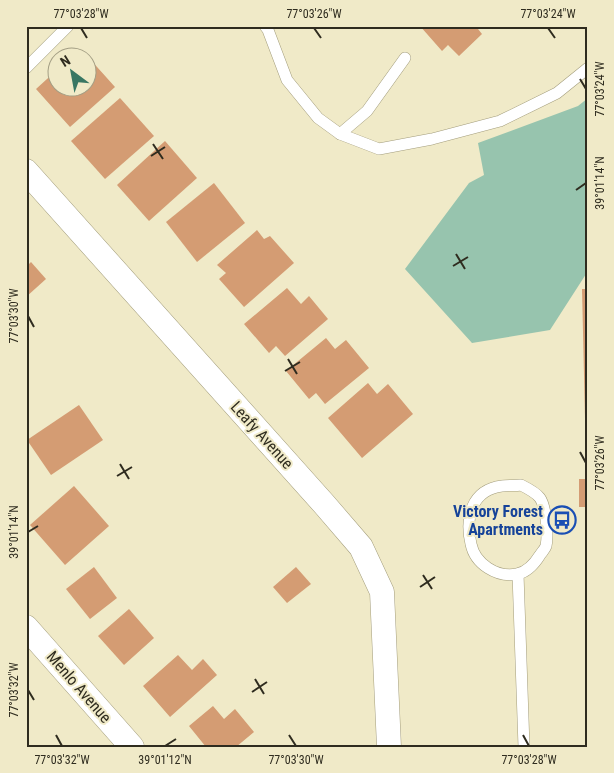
<svg xmlns="http://www.w3.org/2000/svg" width="614" height="773" viewBox="0 0 614 773" font-family="'Roboto Condensed',sans-serif">
  <rect width="100%" height="100%" fill="#f0eac8"/>
  <path fill="#97c4ae" d="M588,98V271L550,330L472,343L405,269L469,183L484,175L478,143L578,106Z"/>
  <g fill="#d49c73">
    <path d="M420,26H481L478,29L482,34L459,56L448,45L442,51Z"/>
    <path d="M89,58L115,87L70,127L36,89L58,69V88H88V59Z"/>
    <path d="M120,98L154,136L105,179L71,141Z"/>
    <path d="M165,141L197,178L149,221L117,185Z"/>
    <path d="M214,183L245,223L197,262L166,222Z"/>
    <path d="M257,230L264,239L270,236L294,263L244,307L219,279L226,273L217,265Z"/>
    <path d="M31,262L46,279L26,297V267Z"/>
    <path d="M287,288L301,304L309,296L328,319L285,356L276,346L269,353L244,324Z"/>
    <path d="M582,289H588V462H586Z"/>
    <path d="M326,338L335,349L346,340L369,368L325,404L316,393L309,399L286,371Z"/>
    <path d="M368,383L377,394L388,384L413,414L362,458L328,418Z"/>
    <path d="M79,405L103,440L51,475L27,440Z"/>
    <rect x="579" y="479" width="9" height="28"/>
    <path d="M74,486L109,526L65,565L30,525Z"/>
    <path d="M94,567L117,598L90,619L66,589Z"/>
    <path d="M296,567L311,584L287,603L273,587Z"/>
    <path d="M129,609L154,638L124,665L98,636Z"/>
    <path d="M178,655L192,670L203,659L217,675L170,717L143,686Z"/>
    <path d="M213,706L224,719L235,709L254,732L236,747H206L189,726Z"/>
  </g>
  <g fill="none" stroke-linecap="round" stroke-linejoin="round">
    <g stroke="#a39d7c" stroke-width="12">
      <g id="service">
        <path d="M265,26L268,30L287,80L318,118L340,134L379,149L432,139L500,121L557,93L588,68"/>
        <path d="M26,68L68,26"/>
        <path d="M340,134L367,111L405,58"/>
        <path d="M521,485C541,495 543,498 546,519C547,528 548,537 546,546C545,549 542,552 540,555C535,563 528,572 517,574C497,578 475,564 471,544C465,518 471,490 502,486C508,485 515,486 521,485Z"/>
        <path d="M518,574L524,747"/>
      </g>
    </g>
    <g stroke="#a39d7c" stroke-width="25">
      <g id="minor">
        <path d="M26,171L324,504L361,547L382,592L389,747"/>
        <path d="M26,627L132,747"/>
      </g>
    </g>
    <use href="#service" stroke="#fff" stroke-width="11"/>
    <use href="#minor" stroke="#fff" stroke-width="24"/>
  </g>
  <path fill="none" stroke="#2f2c1f" stroke-width="2" d="M81,28L87,38M314,28L321,38M548,28L555,38M580,79L586,89M153,144L163,159M151,156L165,147M576,190L586,183M456,254L465,269M453,266L468,257M28,316L34,327M288,359L297,374M285,371L300,362M580,452L586,463M120,464L129,479M117,476L132,467M28,532L38,526M423,575L432,589M420,587L435,577M255,679L264,694M28,690L34,700M252,692L267,682M56,735L62,746M289,735L296,746M523,735L529,746M165,746L176,739"/>
  <defs>
    <g id="bus-ring" transform="scale(1.4375)"><circle r="9.5" fill="#f0eac8" stroke="#1a4fb4" stroke-width="1.5"/><path d="M-5-6H5V4H4V6H2V4H-2V6H-4V4H-5ZM-3.5-4V0h7V-4ZM-3.5 1.2v1.5H-2V1.2ZM2 1.2v1.5H3.5V1.2Z" fill="#1a4fb4"/></g>
  </defs>
  <g fill-rule="evenodd">
    <use href="#bus-ring" x="562" y="520"/>
  </g>
  <g text-anchor="middle" dominant-baseline="central" stroke-width="4" stroke-linejoin="round" paint-order="stroke">
    <g font-size="16" fill="#2f2c1f" stroke="#f0eac8">
      <text transform="translate(262 435) rotate(48)">Leafy Avenue</text>
      <text transform="translate(79 687) rotate(49)">Menlo Avenue</text>
    </g>
    <g font-size="16" font-weight="bold" fill="#164399" stroke="#f0eac8" text-anchor="end">
      <text x="543" y="511">Victory Forest<tspan x="543" dy="18">Apartments</tspan></text>
    </g>
  </g>
  <rect width="614" height="773" fill="none" stroke="#f0eac8" stroke-width="55"/>
  <g transform="translate(72 72) rotate(328)"><circle r="24" fill="#f0eac8" stroke="#a39e84"/>
  <path d="M0-4L9 19L0 12L-9 19Z" fill="#397763"/>
  <text y="-8" font-size="14" font-weight="bold" text-anchor="middle" fill="#2f2c1f">N</text>
  </g>
  <rect x="28" y="28" width="558" height="718" fill="none" stroke="#2f2c1f" stroke-width="2"/>
  <g font-size="12" text-anchor="middle" fill="#2f2c1f">
    <text x="81" y="18">77°03'28"W</text>
    <text x="314" y="18">77°03'26"W</text>
    <text x="548" y="18">77°03'24"W</text>
    <text transform="translate(600 89) rotate(-90)" y="4">77°03'24"W</text>
    <text transform="translate(600 183) rotate(-90)" y="4">39°01'14"N</text>
    <text transform="translate(14 316) rotate(-90)" y="4">77°03'30"W</text>
    <text transform="translate(600 463) rotate(-90)" y="4">77°03'26"W</text>
    <text transform="translate(14 532) rotate(-90)" y="4">39°01'14"N</text>
    <text transform="translate(14 690) rotate(-90)" y="4">77°03'32"W</text>
    <text x="62" y="764">77°03'32"W</text>
    <text x="165" y="764">39°01'12"N</text>
    <text x="296" y="764">77°03'30"W</text>
    <text x="529" y="764">77°03'28"W</text>
  </g>
</svg>
